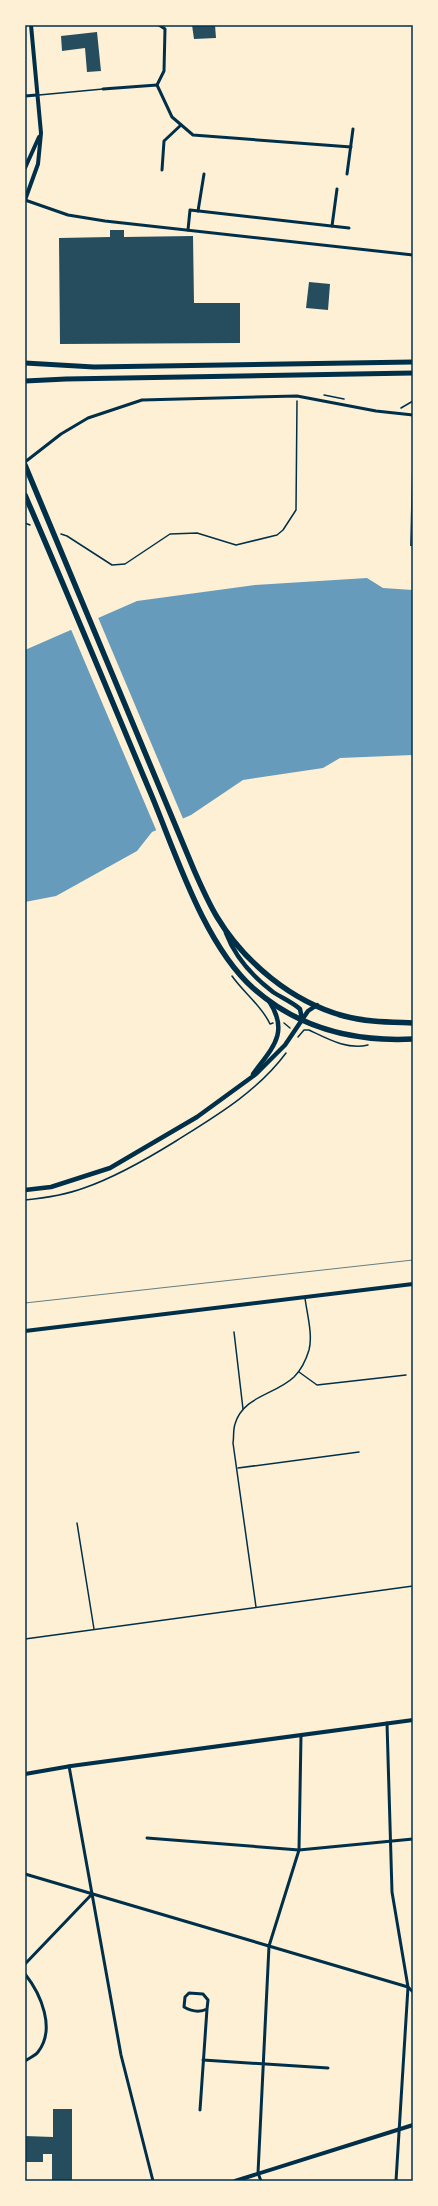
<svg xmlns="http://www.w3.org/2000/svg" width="438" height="2206" viewBox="0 0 438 2206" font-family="Poppins,sans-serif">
  <rect width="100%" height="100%" fill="#fdf0d5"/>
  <path fill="#669bbc" d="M367,578L383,588L413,590V755L340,758L323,768L243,780L191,815L152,832L137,851L56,896L25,902V650L137,601L255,585Z"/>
  <path fill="#fdf0d5" d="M97,615L184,821L157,832L70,627Z"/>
  <g fill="#264d5e">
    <path d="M192,25H215L216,38L194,39Z"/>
    <path d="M97,32L101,71L87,72L85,48L62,51L61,36Z"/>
    <path d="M110,230H124V237L193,236L194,303H240V343L60,344L59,238L110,237Z"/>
    <path d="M309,282L330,284L328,310L306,308Z"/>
    <path d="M412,470H413V546H410Z"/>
    <path d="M53,2109H72V2181H52V2154H43V2162H25V2136L53,2137Z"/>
  </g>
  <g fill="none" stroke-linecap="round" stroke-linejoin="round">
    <g stroke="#003049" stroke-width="1.5">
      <path d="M324,395L344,399"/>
      <path d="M401,408L413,401"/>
      <path d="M25,523L30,525"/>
      <path d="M61,534L67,536L112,565L125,564L170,534L197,533L236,545L277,535L283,530L296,510L297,401"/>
      <path d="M232,976C243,992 262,1006 270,1024L273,1023"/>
      <path d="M284,1023L290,1028"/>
      <path d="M298,1037L304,1030H309C328,1039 347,1050 368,1045"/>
      <path d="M25,1200C45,1198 65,1195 84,1188C116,1177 147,1159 176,1141C216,1116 257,1092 286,1053"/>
    </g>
    <g stroke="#003049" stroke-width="1.5">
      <path d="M39,95L103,89"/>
      <path d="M234,1332L243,1409"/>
      <path d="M299,1372L317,1385L406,1375"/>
      <path d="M238,1468L359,1452"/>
      <path d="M77,1523L94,1629"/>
      <path d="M256,1607L233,1443C234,1437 233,1430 235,1424C243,1396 275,1395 294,1377C301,1370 306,1360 309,1350C313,1335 307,1314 305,1298"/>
      <path d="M25,1639L413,1586"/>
    </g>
    <g stroke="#003049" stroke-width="3">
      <path d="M157,85L164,71L165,29L159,25"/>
      <path d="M103,89L157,85L172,117L193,135L351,147"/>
      <path d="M25,96L37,95"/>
      <path d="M162,170L164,141L181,125"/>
      <path d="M347,174L353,129"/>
      <path d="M25,200L68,215L105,221L413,255"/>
      <path d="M198,211L204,174"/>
      <path d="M332,226L337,189"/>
      <path d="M188,230L190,210L349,228"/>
      <path d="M25,462L61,434L88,418L142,400L297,396L376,411L413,415"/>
      <path d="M387,1723L392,1892L408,1987L396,2181"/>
      <path d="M69,1766L121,2055L153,2181"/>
      <path d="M147,1838L299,1850L413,1839"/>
      <path d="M25,1874L408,1987L413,1992"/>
      <path d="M25,1964L92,1894"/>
      <path d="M25,1974C41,1994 56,2029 38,2052C35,2056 29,2058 25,2061"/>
      <path d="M203,2060L328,2068"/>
      <path d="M200,2110L207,2009L208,2000L203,1994L189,1993L185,1997L184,2007C191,2011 199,2013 207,2009"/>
      <path d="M261,2181L258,2173L269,1946L299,1850L301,1735"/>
    </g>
    <g stroke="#003049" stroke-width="4">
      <path d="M25,168L39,137"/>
      <path d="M25,200L38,164L41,133L31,25"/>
      <path d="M25,1331L413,1284"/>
      <path d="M25,1774L71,1766L413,1720"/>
      <path d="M235,2181L413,2125"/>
    </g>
    <g stroke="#003049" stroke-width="4.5">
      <path d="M226,933C235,957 252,976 273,992C282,998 292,1002 300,1009L302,1019"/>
      <path d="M253,1074C272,1048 290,1033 269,1001"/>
      <path d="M25,1190L51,1187L110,1168L197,1117L256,1074L285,1045L308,1011L317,1005"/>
    </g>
    <g stroke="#003049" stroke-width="5">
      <path d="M25,363L94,367L413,362"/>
      <path d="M25,381L66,379L413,373"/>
    </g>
    <g stroke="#003049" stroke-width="5.5">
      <path d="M25,465L194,870C201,886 208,902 217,917C244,962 292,1002 344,1016C366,1022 390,1022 413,1023"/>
      <path d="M25,495C68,594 109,694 151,794C176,854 204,944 253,988C298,1028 354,1042 413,1039"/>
    </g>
    <path stroke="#657d81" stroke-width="1" d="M25,1303L413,1260"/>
  </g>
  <rect width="438" height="2206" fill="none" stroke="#fdf0d5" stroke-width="52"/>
  <rect x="26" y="26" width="386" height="2154" fill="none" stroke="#003049" stroke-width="1.5"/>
</svg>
